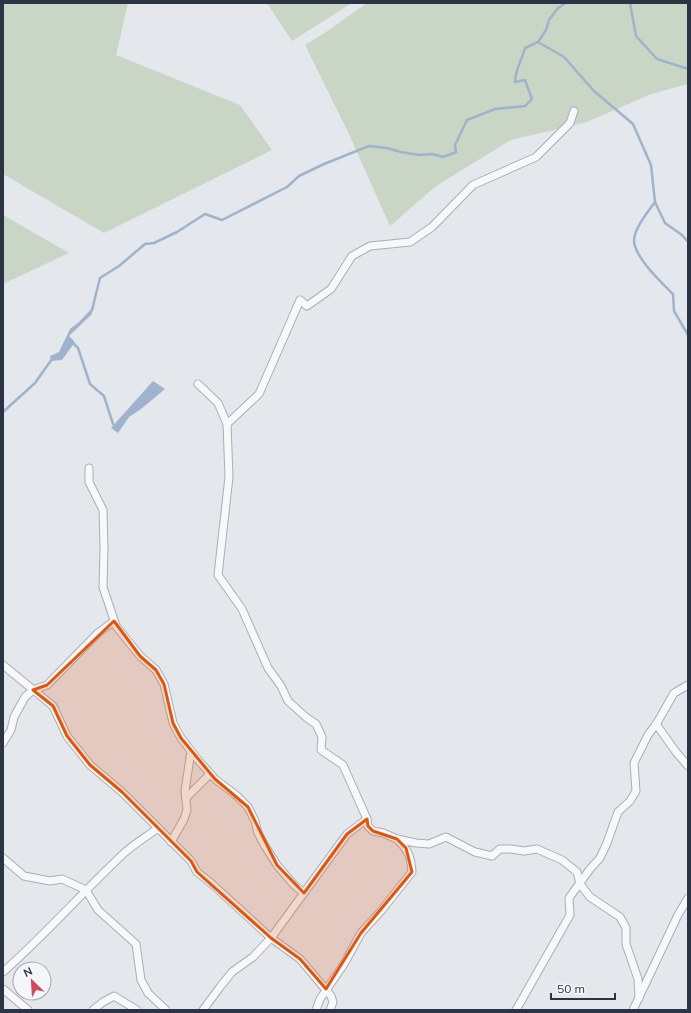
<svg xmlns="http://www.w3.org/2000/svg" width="691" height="1013" viewBox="0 0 691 1013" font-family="Mulish,sans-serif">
  <rect width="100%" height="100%" fill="#e4e7ec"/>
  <g fill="#c9d6c5">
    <path d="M3,3H128L116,55L240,105L272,150L104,233L3,174Z"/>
    <path d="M267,3H352L292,41Z"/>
    <path d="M367,3H688V84L651,94L587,122L511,140L436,186L390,226L348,132L305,45L326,32Z"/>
    <path d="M3,215L69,253L3,284Z"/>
  </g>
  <g fill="#9fb4cc">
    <path d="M95,305L91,315L69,336L75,342L62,360L51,361L50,356L59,352L70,329L79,322Z"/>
    <path d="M153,381L165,389L141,409L129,417L118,433L111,428Z"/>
  </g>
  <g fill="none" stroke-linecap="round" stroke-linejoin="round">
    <g stroke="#9fb4cc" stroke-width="2.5">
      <path d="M630,3L636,36L657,59L688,69"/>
      <path d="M538,42L564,57L594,91L633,124L651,165L655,202C648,212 635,227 634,240C634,257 661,282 673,294L674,311L688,335"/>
      <path d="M655,202L665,223L682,235L688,242"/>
      <path d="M92,310L100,278L119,266L145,244L154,243L177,232L205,214L222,220L287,187L299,176L324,164L369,146L387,148L401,152L419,155L432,154L443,157L456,152L455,145L467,120L495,109L525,106L532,99L525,80L515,82C515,70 522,60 525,48L538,42L546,30L549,20L558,8L566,3"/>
      <path d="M71,341L78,348L90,384L104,396L113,424"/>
      <path d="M3,412L35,383L52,359"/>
    </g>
    <g stroke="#a9aeb7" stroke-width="9">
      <g id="street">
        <path d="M574,111L570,123L536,157L473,185L432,227L410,242L370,246L352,256L331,289L307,306L300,300L259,394L227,424L229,477L218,575L242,609L268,668L281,686L288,701L307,718L316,724L322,737L321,750L343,765L367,819L368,826L373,831L383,833L397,839L416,843L429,844L446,837L475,852L492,856L500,849H511L524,851L537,849L562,860L577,872L580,884L590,897L620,917L626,928V944L638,979L639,998"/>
        <path d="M198,384L218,403L227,424"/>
        <path d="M89,468V482L103,510L104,548L103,587L116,626L140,656L156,670L164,684L173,723L181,738L198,760L215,779L237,796L248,807L255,821L258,833L265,846L277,865L294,885L304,893"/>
        <path d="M3,665L53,706L67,736L90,765L122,792L191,861L197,872L211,883L271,938L300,959L331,996L333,1002L330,1010"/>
        <path d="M656,724L676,752L688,766"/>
        <path d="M3,743L11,730L14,717L25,697L33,690L47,685L98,633L114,621"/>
        <path d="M186,798L210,774"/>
        <path d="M171,842L184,819L187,810L185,791L191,751"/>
        <path d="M3,858L24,876L50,881L62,879L86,890L98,910L136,944L141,980L148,993L166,1010"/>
        <path d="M3,972C44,936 80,895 119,858C130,846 145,838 158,828"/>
        <path d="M3,989L28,1010"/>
        <path d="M93,1010L103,1002L114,996L137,1010"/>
        <path d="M203,1010L220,987L232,972L253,957L271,938L347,834L367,819"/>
        <path d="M316,1010L320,999L344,964L361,933L381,911L412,872C411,856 408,850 397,839"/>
        <path d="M516,1010L570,915L569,898L590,869L600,858L607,843L618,812L630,801L636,791L634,763L648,735L657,723L674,693L688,685"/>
        <path d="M633,1010L678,915L688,898"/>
      </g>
    </g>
    <use href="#street" stroke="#f7f8fa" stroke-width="7"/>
  </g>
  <path fill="#df570f" fill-opacity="0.2" stroke="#df570f" stroke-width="3" stroke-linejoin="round" d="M114,621L140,656L156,670L164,684L173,723L181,738L215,779L248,807L277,865L304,893L347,834L367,819L368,826L373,831L397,839L406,848L412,872L361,933L326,989L300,959L271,938L197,872L191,861L122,792L90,765L67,736L53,706L33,690L47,685Z"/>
  <rect width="691" height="1013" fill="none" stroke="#2b3445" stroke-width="8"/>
  <g transform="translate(32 981) rotate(335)"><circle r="19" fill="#f4f6f9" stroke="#a4a8b1"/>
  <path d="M0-3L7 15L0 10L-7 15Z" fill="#d1495b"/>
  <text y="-6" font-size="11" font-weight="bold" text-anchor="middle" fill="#2b3445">N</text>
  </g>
  <path d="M551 993v6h64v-6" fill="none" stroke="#2b3445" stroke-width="2"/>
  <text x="557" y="993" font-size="12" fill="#2b3445" stroke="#f4f6f9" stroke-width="3" paint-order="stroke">50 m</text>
</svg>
